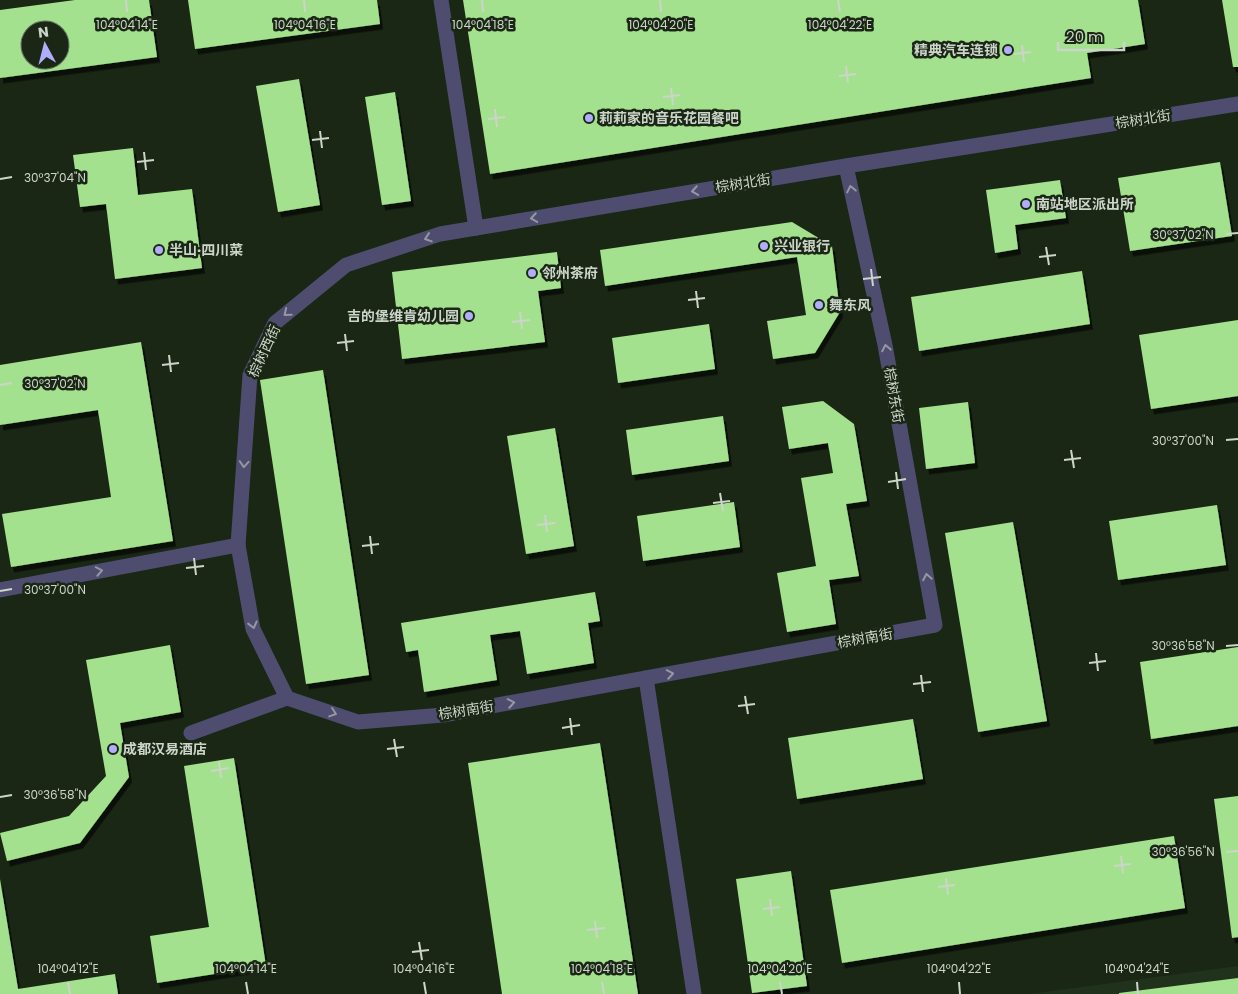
<svg xmlns="http://www.w3.org/2000/svg" width="1238" height="994" viewBox="0 0 1238 994" font-family="Poppins,'Noto Sans SC',sans-serif">
  <defs>
    <filter id="shadow"><feDropShadow dx="3" dy="5.5" stdDeviation="0" flood-color="#0009"/></filter>
  </defs>
  <rect width="100%" height="100%" fill="#1a2715"/>
  <path fill="#21321c" d="M1238,966V994H1030Z"/>
  <g fill="#a4e18e" fill-rule="evenodd" filter="url(#shadow)">
    <path d="M75,0H149L157,57L0,78V10ZM30,30H60V60H30Z"/>
    <path d="M188,0H377L380,24L195,49Z"/>
    <path d="M463,0H1138L1145,44L1087,53L1091,78L490,174Z"/>
    <path d="M1222,0H1238V67H1233Z"/>
    <path d="M299,79L320,205L278,212L256,86Z"/>
    <path d="M395,92L411,201L382,205L365,97Z"/>
    <path d="M133,148L138,195L192,189L202,268L115,279L106,204L80,207L73,155Z"/>
    <path d="M1220,162L1232,236L1130,251L1118,178Z"/>
    <path d="M1060,180L1066,218L1015,225L1018,249L995,253L986,190Z"/>
    <path d="M792,222L832,246L840,312L815,353L773,359L767,321L806,315L797,257L605,286L600,250Z"/>
    <path d="M557,252L561,288L538,291L545,342L402,359L392,272Z"/>
    <path d="M1082,271L1090,324L919,351L911,297Z"/>
    <path d="M1238,320V396L1151,409L1139,335Z"/>
    <path d="M709,324L715,369L618,383L612,338Z"/>
    <path d="M141,342L173,541L11,567L2,514L111,497L98,410L0,425V365Z"/>
    <path d="M323,370L369,675L306,684L260,380Z"/>
    <path d="M823,401L854,424L867,501L846,504L859,576L829,580L836,624L787,632L777,573L816,566L801,478L833,473L828,443L789,449L782,407Z"/>
    <path d="M968,402L975,463L926,469L919,408Z"/>
    <path d="M723,416L729,461L632,475L626,430Z"/>
    <path d="M555,428L574,546L526,554L507,436Z"/>
    <path d="M734,502L740,547L643,561L637,516Z"/>
    <path d="M1217,505L1226,565L1118,580L1109,521Z"/>
    <path d="M1013,522L1047,721L978,732L945,533Z"/>
    <path d="M595,592L600,621L588,623L594,663L527,674L520,631L490,635L497,680L424,692L418,650L406,652L401,623Z"/>
    <path d="M170,645L181,712L120,723L129,777L80,843L7,861L0,833L69,816L106,776L86,660Z"/>
    <path d="M1238,647V726L1151,739L1140,662Z"/>
    <path d="M913,719L923,779L797,799L788,738Z"/>
    <path d="M600,743L638,994H502L468,763Z"/>
    <path d="M234,758L266,966L157,983L150,936L209,927L184,766Z"/>
    <path d="M1238,796V937L1232,938L1214,799Z"/>
    <path d="M1174,836L1185,908L842,963L830,890Z"/>
    <path d="M791,871L807,986L752,993L736,879Z"/>
    <path d="M0,879L18,989L115,974L118,994H0Z"/>
    <path d="M1238,978V994H1119V993Z"/>
  </g>
  <g fill="none" stroke-linecap="round" stroke-linejoin="round">
    <g stroke="#4e4d70" stroke-width="15">
      <path d="M441,0L476,228"/>
      <path d="M0,590L238,545"/>
      <path d="M646,678L694,994"/>
      <path d="M287,698L253,629L238,545L250,375L275,323L346,265L440,234L846,166L1238,104"/>
      <path d="M287,698L358,722L443,715L935,625L885,345L846,166"/>
      <path d="M191,733L287,698"/>
    </g>
  </g>
  <defs><path id="oneway-chevron" d="M-2-3.5L2.5 0L-2 3.5" fill="none" stroke-width="1.6" stroke-linecap="round" stroke-linejoin="round" transform="scale(1.25)"/></defs>
  <g stroke="#9398a1">
    <use href="#oneway-chevron" transform="translate(851 189) rotate(-102)"/>
    <use href="#oneway-chevron" transform="translate(695 191) rotate(171)"/>
    <use href="#oneway-chevron" transform="translate(534 218) rotate(171)"/>
    <use href="#oneway-chevron" transform="translate(428 238) rotate(162)"/>
    <use href="#oneway-chevron" transform="translate(287 313) rotate(141)"/>
    <use href="#oneway-chevron" transform="translate(886 348) rotate(-101)"/>
    <use href="#oneway-chevron" transform="translate(244 464) rotate(94)"/>
    <use href="#oneway-chevron" transform="translate(99 571) rotate(-11)"/>
    <use href="#oneway-chevron" transform="translate(927 577) rotate(-100)"/>
    <use href="#oneway-chevron" transform="translate(253 625) rotate(76)"/>
    <use href="#oneway-chevron" transform="translate(670 674) rotate(-10)"/>
    <use href="#oneway-chevron" transform="translate(511 703) rotate(-10)"/>
    <use href="#oneway-chevron" transform="translate(333 713) rotate(19)"/>
  </g>
  <path fill="none" stroke="#ccd5c9" stroke-width="2" d="M126,0L127,12M304,0L305,12M482,0L483,12M660,0L661,12M838,0L840,12M1022,45L1024,62M1014,54L1031,52M846,66L848,83M839,76L856,74M671,88L673,105M663,97L680,95M495,109L497,127M488,119L505,117M320,131L322,148M312,140L329,138M144,152L146,170M137,162L154,160M0,179L12,177M1226,234L1238,233M1046,247L1049,265M1039,257L1056,255M871,269L873,286M863,279L881,277M696,291L698,308M688,300L705,298M520,312L522,329M512,322L530,320M345,334L347,351M337,343L354,341M169,355L171,372M162,365L179,363M0,385L12,383M1226,440L1238,439M1071,450L1074,468M1064,460L1081,458M896,472L898,489M888,482L906,479M720,493L723,511M713,503L730,501M545,515L547,532M537,525L555,523M370,536L372,554M362,546L379,544M194,558L196,575M186,568L204,566M0,591L12,589M1226,646L1238,645M1096,653L1098,671M1089,663L1106,661M921,675L923,692M913,684L931,682M745,696L748,714M738,706L755,704M570,718L572,735M562,728L580,725M394,739L397,757M387,749L404,747M219,761L221,778M211,771L229,768M0,797L12,795M1226,852L1238,851M1121,856L1123,873M1114,866L1131,864M946,878L948,895M938,887L955,885M770,899L772,916M763,909L780,907M595,921L597,938M587,930L605,928M419,942L422,960M412,952L429,950M68,982L70,994M246,982L248,994M424,982L426,994M602,982L604,994M780,982L782,994M959,982L960,994M1137,982L1138,994"/>
  <g fill="#b0aefa" stroke="#1a2715" stroke-width="2">
    <circle cx="1008" cy="50" r="5"/>
    <circle cx="589" cy="118" r="5"/>
    <circle cx="1026" cy="204" r="5"/>
    <circle cx="764" cy="246" r="5"/>
    <circle cx="159" cy="250" r="5"/>
    <circle cx="532" cy="273" r="5"/>
    <circle cx="819" cy="305" r="5"/>
    <circle cx="469" cy="316" r="5"/>
    <circle cx="113" cy="749" r="5"/>
  </g>
  <g text-anchor="middle" dominant-baseline="central" stroke-width="5" stroke-linejoin="round" paint-order="stroke">
    <g font-size="14" font-weight="bold" fill="#ccd5c9" stroke="#1a2715" text-anchor="start">
      <text x="998" y="50" text-anchor="end">精典汽车连锁</text>
      <text x="599" y="118">莉莉家的音乐花园餐吧</text>
      <text x="1036" y="204">南站地区派出所</text>
      <text x="774" y="246">兴业银行</text>
      <text x="169" y="250">半山·四川菜</text>
      <text x="542" y="273">邻州茶府</text>
      <text x="829" y="305">舞东风</text>
      <text x="459" y="316" text-anchor="end">吉的堡维肯幼儿园</text>
      <text x="123" y="749">成都汉易酒店</text>
    </g>
    <g font-size="14" fill="#ccd5c9" stroke="#1a2715">
      <text transform="translate(1143 119) rotate(-9)">棕树北街</text>
      <text transform="translate(743 183) rotate(-9)">棕树北街</text>
      <text transform="translate(264 351) rotate(-65)">棕树西街</text>
      <text transform="translate(894 395) rotate(80)">棕树东街</text>
      <text transform="translate(865 638) rotate(-10)">棕树南街</text>
      <text transform="translate(466 710) rotate(-9)">棕树南街</text>
    </g>
  </g>
  <g font-size="12" text-anchor="middle" fill="#ccd5c9" stroke="#1a2715" stroke-width="5" stroke-linejoin="round" paint-order="stroke">
    <text x="127" y="29">104°04'14"E</text>
    <text x="305" y="29">104°04'16"E</text>
    <text x="483" y="29">104°04'18"E</text>
    <text x="661" y="29">104°04'20"E</text>
    <text x="840" y="29">104°04'22"E</text>
    <text x="55" y="182">30°37'04"N</text>
    <text x="1183" y="239">30°37'02"N</text>
    <text x="55" y="388">30°37'02"N</text>
    <text x="1183" y="445">30°37'00"N</text>
    <text x="55" y="594">30°37'00"N</text>
    <text x="1183" y="650">30°36'58"N</text>
    <text x="55" y="799">30°36'58"N</text>
    <text x="1183" y="856">30°36'56"N</text>
    <text x="68" y="973">104°04'12"E</text>
    <text x="246" y="973">104°04'14"E</text>
    <text x="424" y="973">104°04'16"E</text>
    <text x="602" y="973">104°04'18"E</text>
    <text x="780" y="973">104°04'20"E</text>
    <text x="959" y="973">104°04'22"E</text>
    <text x="1137" y="973">104°04'24"E</text>
  </g>
  <g transform="translate(45 45) rotate(353)"><circle r="24" fill="#1a2715" stroke="#616d5d"/>
  <path d="M0-4L9 19L0 12L-9 19Z" fill="#b0aefa"/>
  <text y="-8" font-size="14" font-weight="bold" text-anchor="middle" fill="#ccd5c9">N</text>
  </g>
  <path d="M1058 42v8h66v-8" fill="none" stroke="#ccd5c9" stroke-width="2.5"/>
  <text x="1066" y="42" font-size="15" fill="#ccd5c9" stroke="#1a2715" stroke-width="4" paint-order="stroke">20 m</text>
</svg>
